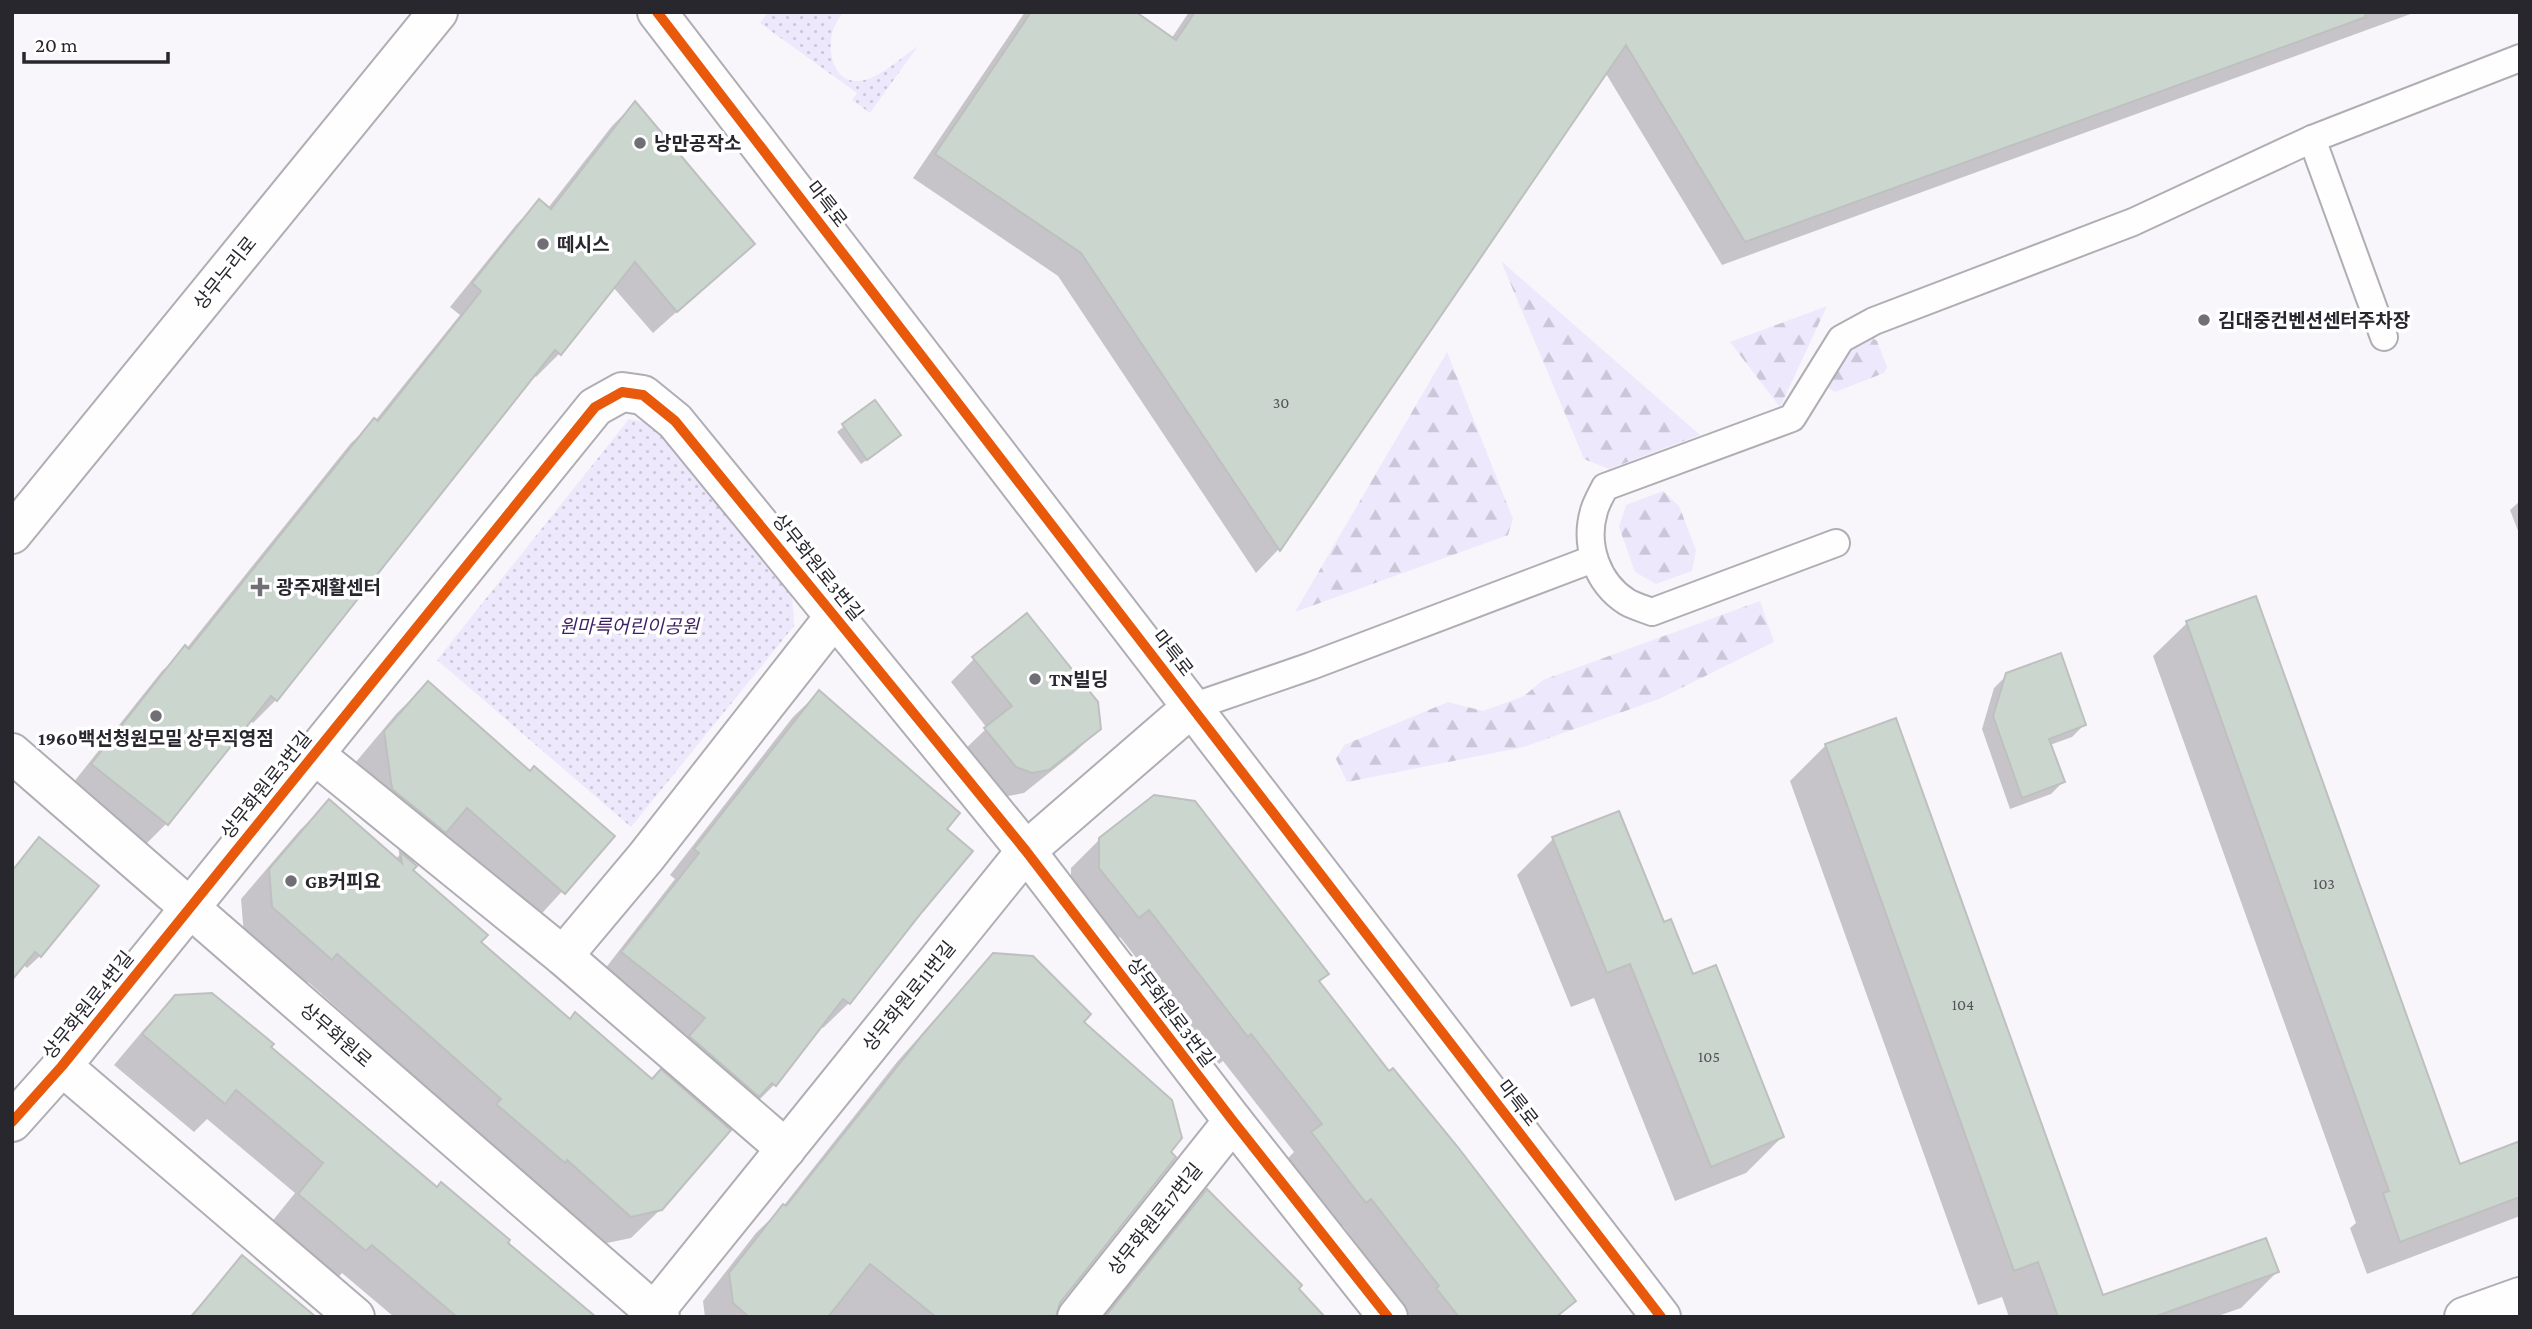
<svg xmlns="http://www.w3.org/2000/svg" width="2532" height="1329" viewBox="0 0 2532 1329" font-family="'Crimson Pro','Noto Sans KR',serif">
  <defs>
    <pattern id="green-dots" width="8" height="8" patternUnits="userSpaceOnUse" patternTransform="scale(1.75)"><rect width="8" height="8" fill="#eee8fc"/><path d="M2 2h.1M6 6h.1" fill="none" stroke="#ccc7d8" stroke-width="1.8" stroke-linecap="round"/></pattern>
    <pattern id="forest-firs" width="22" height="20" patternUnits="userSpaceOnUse" patternTransform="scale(1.75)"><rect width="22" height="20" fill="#eee8fc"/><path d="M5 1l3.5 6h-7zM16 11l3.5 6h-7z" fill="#ccc7d8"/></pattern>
  </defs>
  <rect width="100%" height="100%" fill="#f8f6fb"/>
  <g fill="url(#green-dots)">
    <path d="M768,12H843C840,17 836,22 834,27C827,45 830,79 855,81C875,83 902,57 918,46L870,113L852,100L857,93L760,23Z"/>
    <path d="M629,419L650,423L792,595L794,626L631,827L437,660Z"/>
  </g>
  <g fill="url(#forest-firs)">
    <path d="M1501,261L1700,435L1609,469L1584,459Z"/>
    <path d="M1827,306L1780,407L1730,342Z"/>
    <path d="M1870,336L1877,341L1887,367L1884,373L1835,392L1824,385L1846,346Z"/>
    <path d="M1447,352L1513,519L1508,535L1295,612Z"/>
    <path d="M1663,491L1679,506L1696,550L1692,571L1656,584L1635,572L1619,527L1626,505Z"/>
    <path d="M1760,601L1774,642L1659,699L1524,747L1347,782L1336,759L1344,745L1448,702L1483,711L1524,696L1543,680Z"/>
  </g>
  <g fill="#0003">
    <path d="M1025,12H1133L1171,39L1189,12H2416L1722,265L1605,72L1278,550L1256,573L1058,276L913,178Z"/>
    <path d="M635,103L752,244L653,333L613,287L560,353L536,377L533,374L276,700L253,723L249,720L166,824L143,847L69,788L162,671L186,649L351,443L375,421L460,315L450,307L516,225L539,202L548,208L612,126Z"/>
    <path d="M874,402L893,441L861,464L837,432Z"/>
    <path d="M2520,501V536L2510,510Z"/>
    <path d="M2255,599L2459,1166L2520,1143V1216L2367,1274L2350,1228L2356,1223L2153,656L2187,623Z"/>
    <path d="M974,659L1099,729L1075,752L1024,793L1008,796L993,790L962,752L987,728L951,682Z"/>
    <path d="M2007,675L2084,725L2072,737L2050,745L2063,782L2051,794L2010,809L1982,729L1994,688Z"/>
    <path d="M428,683L530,773L613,836L533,923L437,839L412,864L410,870L479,943L661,1209L631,1238L602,1244L469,1134L473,1129L308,982L302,987L244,936L241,899L300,830L329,802L395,860L402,852L362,820L355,763L397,713Z"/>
    <path d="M819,692L945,830L921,911L849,1003L823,1028L820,1026L775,1084L749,1110L597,979L675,879L670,875L793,717Z"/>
    <path d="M1826,745L2102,1298L2277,1272L2241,1308L2215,1317H2009L2002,1297L1978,1305L1790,781Z"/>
    <path d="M1100,839L1327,973L1318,982L1574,1301L1558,1317H1411L1343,1226L1337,1230L1285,1161L1294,1152L1223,1061L1219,1064L1120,937L1110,944L1071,897V868Z"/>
    <path d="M1553,839L1663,925L1782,1137L1746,1173L1675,1201L1594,998L1571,1007L1517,875Z"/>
    <path d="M27,852L40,956L27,968L23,964L12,977V870Z"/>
    <path d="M994,955L1081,1023L1035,1317H705L703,1301L756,1233L781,1209L897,1062L967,983Z"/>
    <path d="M176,997L268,1048L505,1243L571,1317H394L342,1273L336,1280L270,1224L295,1193L207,1119L194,1132L114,1065L146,1027Z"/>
    <path d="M1207,1191L1297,1289L1323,1317H1101L1177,1221Z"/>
    <path d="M243,1258L307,1317H189Z"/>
  </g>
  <g fill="#cbd6ce" stroke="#bec0c0" stroke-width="2">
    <path d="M1031,12H1136L1176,40L1195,12H2365L2366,17L1745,242L1626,45L1280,551L1081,253L935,154Z"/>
    <path d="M635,101L755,244L677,312L635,262L561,355L555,350L277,701L271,696L168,825L91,764L185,645L189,649L374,418L378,421L481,291L472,283L539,199L551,209Z"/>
    <path d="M875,400L901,435L867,460L842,424Z"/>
    <path d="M2256,596L2460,1164L2520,1141V1197L2400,1242L2383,1193L2389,1191L2186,621Z"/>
    <path d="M1027,613L1098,702L1101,729L1049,770L1032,773L1016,767L984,728L1012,706L972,657Z"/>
    <path d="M2061,653L2086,725L2049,739L2065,782L2022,798L1993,716L2006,673Z"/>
    <path d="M428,681L530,771L534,766L615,836L565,894L467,808L446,833L392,789L384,731Z"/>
    <path d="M819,690L960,813L947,829L973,851L922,912L850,1004L843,999L776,1086L772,1083L759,1097L689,1036L705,1018L621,952L699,853L694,849Z"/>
    <path d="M1896,718L2103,1295L2266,1238L2279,1272L2154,1317H2058L2038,1262L2014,1271L1825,744Z"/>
    <path d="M1154,795L1195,801L1329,974L1319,981L1389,1071L1393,1068L1457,1146L1576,1301L1556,1317H1459L1436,1288L1439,1286L1371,1199L1366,1203L1311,1132L1322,1124L1251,1034L1248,1037L1149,910L1139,918L1099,868V838Z"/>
    <path d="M329,799L402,863L400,852L417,866L413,870L488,935L481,942L570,1019L575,1012L652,1079L661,1069L731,1130L662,1210L631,1217L567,1160L565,1163L496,1104L501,1099L337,954L332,960L272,907L269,869Z"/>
    <path d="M1619,811L1664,922L1671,919L1693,974L1716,965L1784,1137L1711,1167L1630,964L1607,973L1552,837Z"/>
    <path d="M39,837L99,886L41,957L35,952L12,980V871Z"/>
    <path d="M993,953L1033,956L1091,1014L1084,1022L1172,1100L1182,1138L1171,1152L1176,1157L1060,1303L1056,1317H936L870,1264L828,1317H749L733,1303L729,1273L783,1204L786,1206L924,1033Z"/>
    <path d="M212,993L274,1044L271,1047L437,1187L441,1182L510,1240L508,1243L596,1317H457L372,1245L366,1251L298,1194L323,1163L236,1090L225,1104L142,1034L175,995Z"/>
    <path d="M1207,1189L1302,1285L1299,1289L1325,1317H1105Z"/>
    <path d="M242,1255L316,1317H191Z"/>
  </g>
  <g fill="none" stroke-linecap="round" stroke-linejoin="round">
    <g stroke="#b0aeb4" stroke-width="30">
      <g id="service">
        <path d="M2312,139L2384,337"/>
        <path d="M1836,543L1652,612C1644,609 1634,606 1627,602C1597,583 1584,545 1594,511C1596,503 1601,495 1605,487L1792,418L1841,339L1874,321L2133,222L2312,139L2520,58"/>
        <path d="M1192,707L1311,666L1593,559"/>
      </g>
    </g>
    <g stroke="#b0aeb4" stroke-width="42">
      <g id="minor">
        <path d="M657,12L1661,1317"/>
        <path d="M12,753L660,1317"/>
        <path d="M314,754L563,956L786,1149"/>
        <path d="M563,956L646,857L835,616"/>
        <path d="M62,1066L355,1317"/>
        <path d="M12,1122L62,1066L595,407L622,392L643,395L675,421L1026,851L1233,1121L1388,1317"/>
        <path d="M650,1317L1026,851L1192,707"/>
        <path d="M1077,1317L1233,1121"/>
      </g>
    </g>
    <g stroke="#b0aeb4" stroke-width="42">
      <g id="tertiary">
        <path d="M12,534L438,12"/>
        <path d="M2464,1317L2520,1297"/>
      </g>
    </g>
    <use href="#service" stroke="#fefefe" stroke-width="26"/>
    <use href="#minor" stroke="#fefefe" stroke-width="38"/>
    <use href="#tertiary" stroke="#fefefe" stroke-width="38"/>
    <g stroke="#fff" stroke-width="15">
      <g id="cycleway">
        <path d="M657,12L1661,1317"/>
        <path d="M12,1122L62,1066L595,407L622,392L643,395L675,421L1026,851L1233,1121L1388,1317"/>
      </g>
    </g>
    <use href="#cycleway" stroke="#e8590c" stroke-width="10"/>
  </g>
  <g fill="#716f76" stroke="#fff" stroke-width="2.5">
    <circle cx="640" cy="143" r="7"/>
    <circle cx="543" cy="244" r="7"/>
    <circle cx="2204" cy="320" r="7"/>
    <path d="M256.5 576.5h7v7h7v7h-7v7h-7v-7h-7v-7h7z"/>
    <circle cx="1035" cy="679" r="7"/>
    <circle cx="156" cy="716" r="7"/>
    <circle cx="291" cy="881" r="7"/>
  </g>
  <g text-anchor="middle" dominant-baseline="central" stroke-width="7" stroke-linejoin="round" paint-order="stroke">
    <g font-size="16" fill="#525356">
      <text x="1281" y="402">30</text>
      <text x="2324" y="883">103</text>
      <text x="1963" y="1004">104</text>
      <text x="1709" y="1056">105</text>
    </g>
    <g font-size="19" font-weight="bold" fill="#29272e" stroke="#fff" text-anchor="start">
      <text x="654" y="143">낭만공작소</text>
      <text x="557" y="244">떼시스</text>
      <text x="2218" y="320">김대중컨벤션센터주차장</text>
      <text x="276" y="587">광주재활센터</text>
      <text x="1049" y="679">TN빌딩</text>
      <text x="156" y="738" text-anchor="middle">1960백선청원모밀 상무직영점</text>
      <text x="305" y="881">GB커피요</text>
    </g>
    <g font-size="19" fill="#29272e" stroke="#fff">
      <text transform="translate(827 204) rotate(52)">마륵로</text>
      <text transform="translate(225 273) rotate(-51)">상무누리로</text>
      <text transform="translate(818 567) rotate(51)">상무화원로3번길</text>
      <text transform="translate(1173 653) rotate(52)">마륵로</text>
      <text transform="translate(266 785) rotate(-51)">상무화원로3번길</text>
      <text transform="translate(909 996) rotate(-51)">상무화원로11번길</text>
      <text transform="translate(88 1005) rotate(-51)">상무화원로4번길</text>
      <text transform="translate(1171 1012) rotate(53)">상무화원로3번길</text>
      <text transform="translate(336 1035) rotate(41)">상무화원로</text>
      <text transform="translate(1518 1103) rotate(52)">마륵로</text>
      <text transform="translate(1155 1219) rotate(-51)">상무화원로17번길</text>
    </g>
    <g font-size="19" font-style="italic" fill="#3d1f65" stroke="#fff">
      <text x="629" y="626">원마륵어린이공원</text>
    </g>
  </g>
  <rect width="2532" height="1329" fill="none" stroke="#29272e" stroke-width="28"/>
  <path d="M24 52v10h144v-10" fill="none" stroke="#29272e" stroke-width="3.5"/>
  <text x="35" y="52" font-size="21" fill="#29272e" stroke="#ffffff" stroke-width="5" paint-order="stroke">20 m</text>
</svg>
